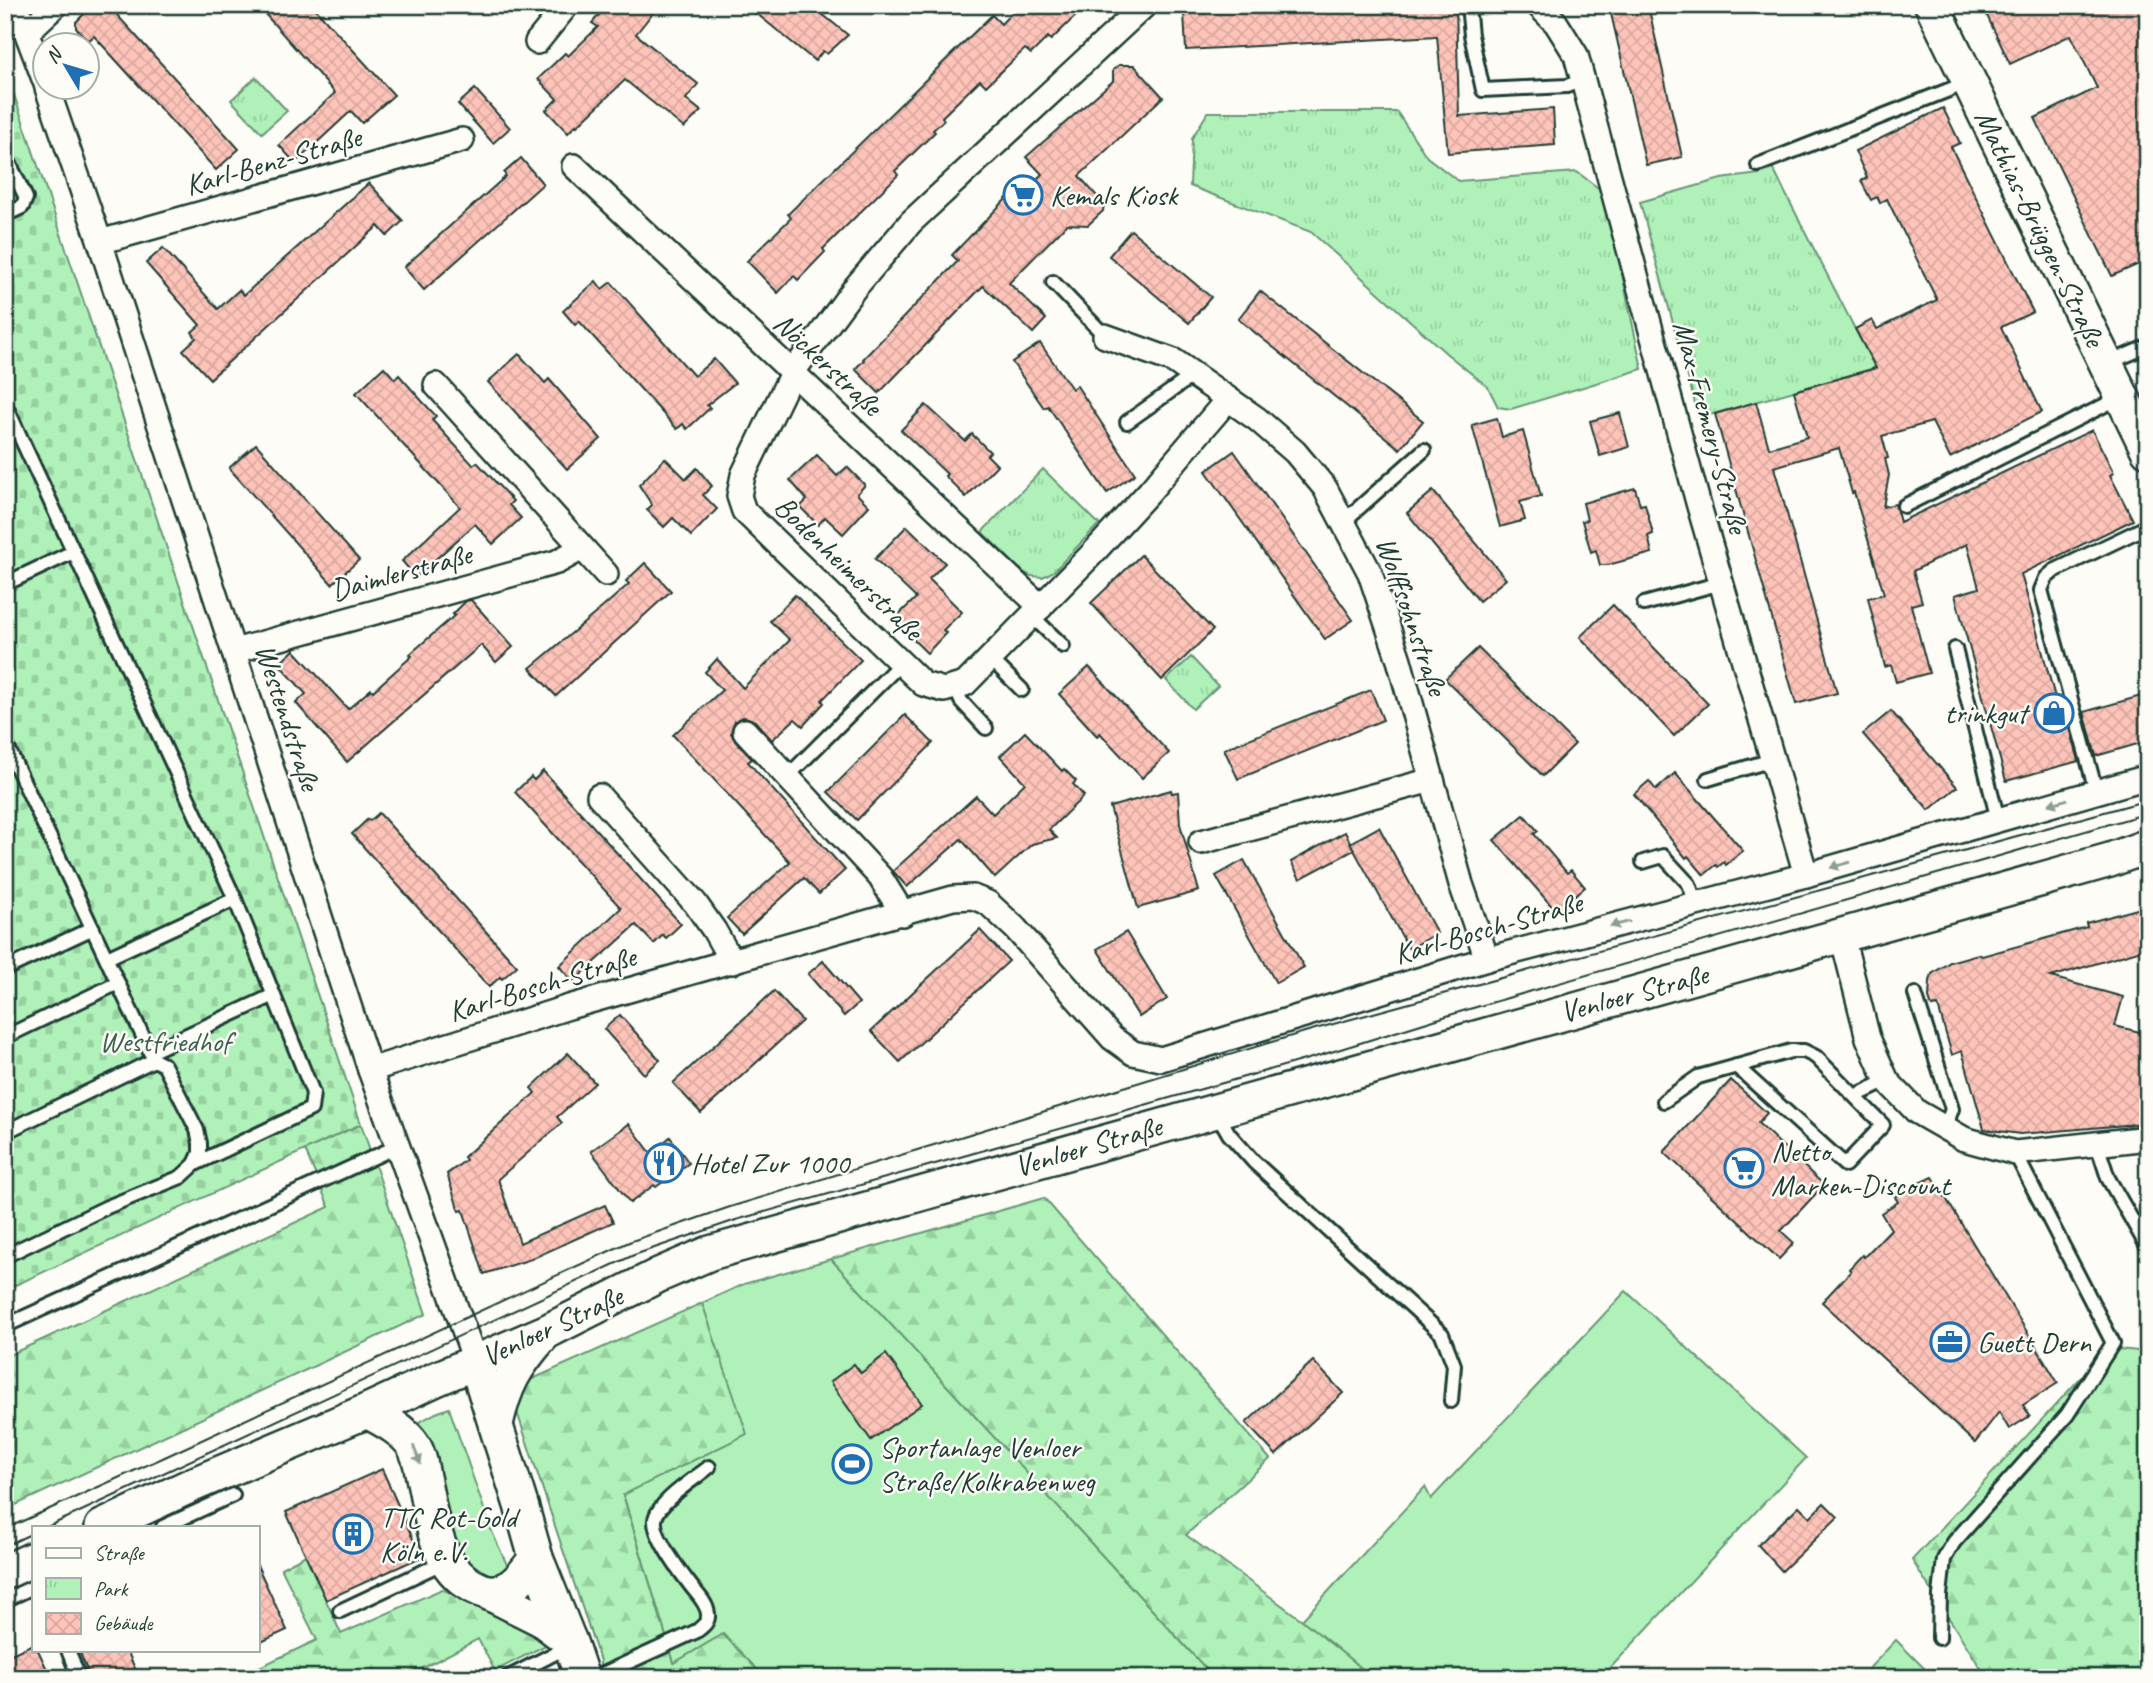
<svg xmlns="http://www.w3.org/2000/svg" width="2153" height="1683" viewBox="0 0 2153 1683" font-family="Caveat,sans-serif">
  <defs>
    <pattern id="forest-firs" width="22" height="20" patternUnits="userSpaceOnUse" patternTransform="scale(1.75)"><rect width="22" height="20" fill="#b0f1b9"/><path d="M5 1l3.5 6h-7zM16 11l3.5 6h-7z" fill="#97d0a0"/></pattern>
    <pattern id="cemetery-stones" width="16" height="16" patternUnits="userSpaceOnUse" patternTransform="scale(1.75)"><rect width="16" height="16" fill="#b0f1b9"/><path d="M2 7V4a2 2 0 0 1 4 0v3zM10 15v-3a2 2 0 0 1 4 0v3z" fill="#97d0a0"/></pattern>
    <pattern id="park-tufts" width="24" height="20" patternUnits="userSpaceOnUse" patternTransform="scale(1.75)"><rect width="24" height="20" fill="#b0f1b9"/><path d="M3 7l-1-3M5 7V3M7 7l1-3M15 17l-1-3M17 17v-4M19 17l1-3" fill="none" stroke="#97d0a0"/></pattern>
    <pattern id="building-cross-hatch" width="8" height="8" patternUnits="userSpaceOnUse" patternTransform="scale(1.75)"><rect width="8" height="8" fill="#ffc4b9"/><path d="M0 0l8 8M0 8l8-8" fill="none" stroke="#daa9a0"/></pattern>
  </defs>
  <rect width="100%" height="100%" fill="#fdfcf7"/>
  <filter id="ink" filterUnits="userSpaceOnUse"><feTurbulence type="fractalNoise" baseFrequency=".0143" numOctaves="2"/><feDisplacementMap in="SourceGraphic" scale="14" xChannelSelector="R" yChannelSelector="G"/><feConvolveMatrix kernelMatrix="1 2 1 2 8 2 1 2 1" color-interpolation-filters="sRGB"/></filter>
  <g filter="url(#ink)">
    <g fill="#b0f1b9" stroke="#689776" stroke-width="2">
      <path d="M831,1259L1209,1672L1203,1678H765L723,1634L674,1663L623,1494L746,1434L702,1303L744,1284Z"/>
      <path d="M1626,1291L1806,1458L1601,1678H1373L1302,1620L1425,1487L1431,1499Z"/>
      <path d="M449,1408L492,1532L508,1567L492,1582L458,1562L409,1428L436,1413Z"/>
      <path d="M1896,1640L1928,1672L1923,1678H1860Z"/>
    </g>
    <g fill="url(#forest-firs)" stroke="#689776" stroke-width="2">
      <path d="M361,1124L426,1314L5,1510V1357L329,1207L305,1150Z"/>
      <path d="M1044,1198L1270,1459L1186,1535L1302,1620L1373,1678H1203L1209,1672L831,1259Z"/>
      <path d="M702,1303L747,1434L623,1495L674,1663L723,1634L765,1678H600V1661L517,1412L528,1381Z"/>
      <path d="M2108,1348L2148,1352V1678H1987L1912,1560Z"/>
      <path d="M306,1555L341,1634L442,1589L535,1632L548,1644L495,1671L478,1639L404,1678H236L317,1640L281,1568Z"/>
    </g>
    <path fill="url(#cemetery-stones)" stroke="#689776" stroke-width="2" d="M5,68L361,1124L5,1290Z"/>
    <g fill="url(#park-tufts)" stroke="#689776" stroke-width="2">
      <path d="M256,77L287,111L262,133L231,100Z"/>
      <path d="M1208,112H1397L1427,157L1458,181L1577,172L1605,193L1642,369L1511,409L1498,407L1488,387L1447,354L1311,232L1190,186L1192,138Z"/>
      <path d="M1773,169L1875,368L1699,418L1640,202L1721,179L1759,174Z"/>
      <path d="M1043,469L1099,524L1054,571L1043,577L1031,576L1023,572L982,532Z"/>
      <path d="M1191,657L1218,686L1193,709L1166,680Z"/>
    </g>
    <g fill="url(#building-cross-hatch)" stroke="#1f3d34" stroke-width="2">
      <path d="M93,5H126L117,15L239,149L216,170L94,36L88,41L76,28V22Z"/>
      <path d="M257,5H312L394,95L362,123L351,111L295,163L279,145L335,93Z"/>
      <path d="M607,5H659L636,34L698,84L686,99L701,111L684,128L625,80L577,126L576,125L568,133L546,110L557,99L538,79L565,53L568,56L598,27L592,23Z"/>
      <path d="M746,5H811L848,35L827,54L823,51L815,61Z"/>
      <path d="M1019,5H1087L1051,40L1048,37L1031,54L1025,49L986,86L980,80L942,117L944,120L933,130L935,132L895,171L898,175L823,249L825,252L798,280L794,276L778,293L747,261L791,218L788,214L992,15L1001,24Z"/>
      <path d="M1329,5H1456L1459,116L1553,109L1555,145L1448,153L1437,36L1186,50L1184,13Z"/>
      <path d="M1609,5H1648L1682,157L1646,165Z"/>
      <path d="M1982,5H2148V260L2112,276L2035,118L2097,88L2071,35L2010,64Z"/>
      <path d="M1119,65H1134L1163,97L1079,176L1104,204L1103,211L1088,225L1067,224L1009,283L1046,319L1033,333L983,286L879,393L855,369L864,360L863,359L958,261L952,255L1011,194L1016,199L1042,174L1026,157L1113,81V70Z"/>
      <path d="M475,89L510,128L493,143L458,104Z"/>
      <path d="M1943,108L1960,143L1951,147L2033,312L2001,327L2042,412L1950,458L1932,422L1882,436L1888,458L1885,459L1889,475L1883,507L1895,504L1900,522L2092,430L2114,473L2110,475L2133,520L2021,574L2061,719L2067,717L2079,761L2006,781L1955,595L1979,588L1967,544L1913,571L1922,602L1911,605L1929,673L1896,682L1891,665L1885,667L1868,598L1884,594L1854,492L1852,493L1839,448L1774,467L1837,693L1796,704L1715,414L1756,402L1769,448L1807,437L1794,391L1876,368L1855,329L1872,320L1877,329L1937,300L1887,199L1880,203L1877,197L1871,200L1861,181L1867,178L1855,151Z"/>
      <path d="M521,158L543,184L424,290L404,267L506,176L504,173Z"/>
      <path d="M369,183L403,221L387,236L378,226L210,379L183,350L196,338L192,332L200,325L146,263L163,248L218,309L239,290L244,295Z"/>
      <path d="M1131,230L1211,297L1189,323L1109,256Z"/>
      <path d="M596,281L602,289L611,282L694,376L714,359L735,383L707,405L710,408L687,429L683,424L677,429L579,321L575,325L563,311Z"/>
      <path d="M1260,291L1423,421L1400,449L1238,319Z"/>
      <path d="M1040,343L1072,389L1077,386L1135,474L1107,493L1048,406L1044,408L1012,362Z"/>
      <path d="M519,354L545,383L549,379L601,439L567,469L488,382Z"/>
      <path d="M384,367L395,379L399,375L422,401L436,416L432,420L473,465L477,462L513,501L509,505L521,518L493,544L475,524L416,577L402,561L460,507L356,393Z"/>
      <path d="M926,405L965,441L972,434L990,452L987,455L997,465L966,497L945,476L947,474L901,430Z"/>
      <path d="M1620,413L1629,447L1600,456L1590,421Z"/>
      <path d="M1497,418L1502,437L1523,431L1541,496L1520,502L1525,520L1500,527L1472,425Z"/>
      <path d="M256,444L359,560L332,584L229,468Z"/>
      <path d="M1234,451L1353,620L1325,639L1206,471Z"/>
      <path d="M817,455L837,476L847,467L865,485L857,494L869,506L843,534L825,517L818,525L800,507L807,500L790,480Z"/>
      <path d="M665,458L686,479L697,468L712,486L703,495L717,509L691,536L673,518L664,527L647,510L652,505L639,485Z"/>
      <path d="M1635,488L1640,505L1645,504L1653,534L1648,536L1652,553L1608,565H1600L1596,550L1591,552L1582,521L1587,520L1583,503Z"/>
      <path d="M1433,491L1506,579L1479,601L1407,513Z"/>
      <path d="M907,526L945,563L929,579L962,612L943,630L946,633L927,653L893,620L916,598L875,559Z"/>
      <path d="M1141,555L1213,630L1162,680L1091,603Z"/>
      <path d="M645,563L671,591L556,696L530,668L603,607L629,584L626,581Z"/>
      <path d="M795,595L861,660L822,700L824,703L803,726L795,719L772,740L755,721L748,718L743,717L735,721L732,728L731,733L735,741L752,759L748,762L845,870L819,894L804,878L742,934L727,918L790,862L673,735L722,690L705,672L717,659L743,688L790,640L770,621Z"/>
      <path d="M471,600L513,647L496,662L481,645L347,762L296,703L306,694L279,664L294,650L348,709L371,689L373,691L412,656L410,654L455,615L453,614L466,601Z"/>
      <path d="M1613,605L1708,704L1674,736L1580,637Z"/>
      <path d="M1478,648L1575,744L1543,776L1445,679Z"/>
      <path d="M1089,667L1169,753L1142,778L1100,733L1097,736L1059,694Z"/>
      <path d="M1371,690L1383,720L1238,779L1224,749Z"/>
      <path d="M2148,694V741L2096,756L2084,712Z"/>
      <path d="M1891,711L1957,787L1929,810L1863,734Z"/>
      <path d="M905,715L933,743L857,820L828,792Z"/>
      <path d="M1025,732L1062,771L1064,769L1076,781L1073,784L1084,796L1049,830L1057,838L1032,844L995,878L961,839L907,887L893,871L976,796L993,814L1025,783L1000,756Z"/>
      <path d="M543,771L681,924L666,938L663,935L654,944L636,925L573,982L559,966L621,908L515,792L531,777L534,780Z"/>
      <path d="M1675,773L1743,851L1726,865L1724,862L1718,867L1716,865L1704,875L1688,856L1686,858L1634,794L1649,781L1656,790Z"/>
      <path d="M1171,790L1172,793L1178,792L1180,824L1199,891L1138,908L1110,807Z"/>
      <path d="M379,813L517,966L502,979L500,977L489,987L352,834L368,819L370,821Z"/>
      <path d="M1524,815L1538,831L1534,834L1567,873L1571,870L1585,887L1556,911L1494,840Z"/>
      <path d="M1379,827L1437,933L1409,949L1350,843Z"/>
      <path d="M1345,832L1354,850L1300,879L1291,862Z"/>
      <path d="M1244,860L1304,967L1276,983L1216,876Z"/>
      <path d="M2148,906V948L2051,977L2123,997L2115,1026L2148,1034V1123L2020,1134L1984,1129L1962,1051L1952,1055L1938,1006L1932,1007L1929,998L1930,981L1932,974L1950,962L1978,954L1982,956L2087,927L2086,923Z"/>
      <path d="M980,930L1009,961L900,1062L871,1031Z"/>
      <path d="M1126,932L1167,999L1139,1017L1097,949Z"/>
      <path d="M823,961L859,1003L844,1016L808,974Z"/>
      <path d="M774,991L802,1021L701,1113L673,1083Z"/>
      <path d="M620,1015L660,1060L644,1074L604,1029Z"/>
      <path d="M568,1053L595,1083L557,1117L562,1123L498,1179L520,1243L605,1205L613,1222L531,1259L484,1274L463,1210L459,1211L447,1174L466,1160L464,1157L535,1093L531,1088Z"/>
      <path d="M1731,1080L1767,1113L1758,1123L1824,1185L1781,1231L1794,1243L1779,1259L1664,1152Z"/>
      <path d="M629,1124L651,1153L670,1137L689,1163L656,1187L654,1185L630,1203L591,1151Z"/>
      <path d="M1933,1177L2058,1383L2023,1405L2030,1416L2009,1429L1999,1412L1975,1443L1822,1302L1851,1271L1849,1269L1862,1255L1864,1257L1891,1229L1881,1213L1898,1202L1895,1197L1912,1186Z"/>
      <path d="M886,1354L922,1404L871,1440L830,1382L854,1364L861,1373Z"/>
      <path d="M1313,1361L1343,1393L1276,1455L1246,1423Z"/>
      <path d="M382,1469L421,1557L326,1600L286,1512Z"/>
      <path d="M1824,1503L1838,1517L1782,1571L1758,1545L1799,1506L1810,1517Z"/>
      <path d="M257,1565L287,1630L257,1644Z"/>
      <path d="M33,1644V1650H38L51,1678H5V1657Z"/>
      <path d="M79,1650H127L136,1671L119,1678H90Z"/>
    </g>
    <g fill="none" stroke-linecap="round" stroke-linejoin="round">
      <g stroke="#1f3d34" stroke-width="18">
        <g id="lane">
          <path d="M1468,5L1471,35L1483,90L1567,86L1582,80"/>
          <path d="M5,154L26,198L22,207L5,215"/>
          <path d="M1758,165L1969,82"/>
          <path d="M1053,282L1105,336"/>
          <path d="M2106,364L2148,346"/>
          <path d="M5,404L235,899L107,958"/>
          <path d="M1127,422L1185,381L1191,373"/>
          <path d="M1904,506L2121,397"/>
          <path d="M1344,521L1424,450"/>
          <path d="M5,584L73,552"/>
          <path d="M1644,604L1721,583"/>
          <path d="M1032,616L1063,646"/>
          <path d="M1955,649L1995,808L2000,819"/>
          <path d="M990,658L1022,690"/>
          <path d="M955,687L961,701L986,728"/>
          <path d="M5,742L154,1060L5,1132"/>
          <path d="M788,776L901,663"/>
          <path d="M1708,779L1772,760"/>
          <path d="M2096,791L2041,590L2046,578L2054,571L2148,526"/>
          <path d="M1643,862L1663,856L1689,884L1696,904"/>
          <path d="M5,969L93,928"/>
          <path d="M1915,994L1952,1109L1945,1128"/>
          <path d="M5,1037L118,983"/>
          <path d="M150,1052L274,995"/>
          <path d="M1855,1096L1887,1081"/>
          <path d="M1664,1101L1698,1077L1791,1051H1804L1816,1057L1883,1125L1845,1165L1736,1066"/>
          <path d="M1217,1113L1229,1134L1254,1162L1442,1334L1454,1365L1451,1401"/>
          <path d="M2097,1144L2108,1178L2148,1248"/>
          <path d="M195,1164L311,1109L313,1093L235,899"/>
          <path d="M5,1256L107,1207L181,1177L195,1164L200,1153V1143L197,1130L164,1065L154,1060"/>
          <path d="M5,1326L398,1146"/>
          <path d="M163,1527L233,1495"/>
          <path d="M5,1600L33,1587"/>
          <path d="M340,1611L446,1561"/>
          <path d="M1939,1638L1940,1595L1944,1559L1954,1542L2067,1415L2113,1343L2015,1153"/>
          <path d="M68,1650L79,1678"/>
          <path d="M507,1678L571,1645"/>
          <path d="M594,1678L697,1631C703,1626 709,1622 708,1614C707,1603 697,1594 691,1586C681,1573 653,1536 655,1520C657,1502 696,1478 709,1467"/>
        </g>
      </g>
      <g stroke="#1f3d34" stroke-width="28">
        <g id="street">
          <path d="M16,5L46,84"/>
          <path d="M1145,5L911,222L854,289L792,373L743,475L739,496L744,511L923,684L944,690L965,684L1093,553L1149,492L1228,399"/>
          <path d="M1538,5L1556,23L1576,55L1699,506L1806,875"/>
          <path d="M27,32L56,5"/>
          <path d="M537,42L567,5"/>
          <path d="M47,88L100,242L370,1070L476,1363"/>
          <path d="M574,166L1041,607"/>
          <path d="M100,242L462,140"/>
          <path d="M1105,336L1174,361L1257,419L1295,452L1325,488L1370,573L1399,660L1461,884L1487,959"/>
          <path d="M436,385L606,574"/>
          <path d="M234,651L557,562L582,548"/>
          <path d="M745,731L880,877L903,914"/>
          <path d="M599,796L695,903L714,930L732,962"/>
          <path d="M1201,842L1432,780"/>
          <path d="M1842,936L1868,1038L1887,1081L1917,1112L1964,1139L2015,1153L2148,1138"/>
          <path d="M370,1070L569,1007L953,898L973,897L988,903L1015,928L1112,1038L1133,1053L1161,1059L1487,959L1806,875L2148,777"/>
        </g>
      </g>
      <g stroke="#1f3d34" stroke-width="38">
        <g id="secondary">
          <path d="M1932,5L2148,450"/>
          <path d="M476,1363L521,1505L536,1558L571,1645L582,1678"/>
          <path d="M367,1411C383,1420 400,1428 411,1442C419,1452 421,1465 423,1477C433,1520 434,1571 481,1590C507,1600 523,1576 536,1558"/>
          <path d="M496,1424C505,1384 515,1367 542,1336"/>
          <path d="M102,1527L192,1485L367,1411L436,1379L546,1332L659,1275L710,1253C1177,1121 1644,992 2110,860L2148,846"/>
          <path d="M5,1572L33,1559"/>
          <path d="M487,1592L541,1619L569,1640"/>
        </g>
      </g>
      <use href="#lane" stroke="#fdfcf7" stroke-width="12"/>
      <use href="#street" stroke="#fdfcf7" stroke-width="23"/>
      <use href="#secondary" stroke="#fdfcf7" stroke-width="33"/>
      <g stroke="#1f3d34" stroke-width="2">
        <path d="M47,1527L634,1255L736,1220L1315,1057L1466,1010L2148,813"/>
        <path d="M5,1529L167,1456L629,1242L730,1207L1308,1031L2148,800"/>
        <path d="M5,1546L33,1533"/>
      </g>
    </g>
    <defs><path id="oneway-solid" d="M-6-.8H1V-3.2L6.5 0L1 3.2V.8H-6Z" transform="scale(1.75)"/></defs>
    <g fill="#8e9c96">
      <use href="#oneway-solid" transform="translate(2058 802) rotate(164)"/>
      <use href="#oneway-solid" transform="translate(1840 865) rotate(164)"/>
      <use href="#oneway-solid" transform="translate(1620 924) rotate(165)"/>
      <use href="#oneway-solid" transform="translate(417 1455) rotate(69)"/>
    </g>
  </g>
  <defs>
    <g id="supermarket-ring" transform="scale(2.0125)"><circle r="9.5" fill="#fdfcf7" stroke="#1f6fb2" stroke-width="1.5"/><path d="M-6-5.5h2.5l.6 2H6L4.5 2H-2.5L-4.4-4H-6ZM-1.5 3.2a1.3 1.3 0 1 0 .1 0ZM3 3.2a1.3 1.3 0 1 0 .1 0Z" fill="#1f6fb2"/></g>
    <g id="shop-ring" transform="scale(2.0125)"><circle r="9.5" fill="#fdfcf7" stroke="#1f6fb2" stroke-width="1.5"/><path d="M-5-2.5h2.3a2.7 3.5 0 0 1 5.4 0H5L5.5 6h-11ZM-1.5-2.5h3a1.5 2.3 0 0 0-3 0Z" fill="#1f6fb2"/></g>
    <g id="restaurant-ring" transform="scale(2.0125)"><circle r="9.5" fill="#fdfcf7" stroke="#1f6fb2" stroke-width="1.5"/><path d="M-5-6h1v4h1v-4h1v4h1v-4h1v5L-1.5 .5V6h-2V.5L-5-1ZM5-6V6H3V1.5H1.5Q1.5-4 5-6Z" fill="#1f6fb2"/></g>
    <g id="office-ring" transform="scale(2.0125)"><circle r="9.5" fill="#fdfcf7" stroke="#1f6fb2" stroke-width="1.5"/><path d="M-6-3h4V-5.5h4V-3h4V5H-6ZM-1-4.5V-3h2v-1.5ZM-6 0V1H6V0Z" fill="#1f6fb2"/></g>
    <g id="stadium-ring" transform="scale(2.0125)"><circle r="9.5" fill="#fdfcf7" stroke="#1f6fb2" stroke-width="1.5"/><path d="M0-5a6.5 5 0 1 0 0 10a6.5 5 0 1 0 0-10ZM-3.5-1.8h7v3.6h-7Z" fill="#1f6fb2"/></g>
    <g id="building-ring" transform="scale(2.0125)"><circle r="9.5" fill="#fdfcf7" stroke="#1f6fb2" stroke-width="1.5"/><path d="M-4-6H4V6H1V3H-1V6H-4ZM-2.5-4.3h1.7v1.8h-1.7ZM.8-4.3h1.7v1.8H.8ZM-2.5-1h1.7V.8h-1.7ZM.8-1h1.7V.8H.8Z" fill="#1f6fb2"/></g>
  </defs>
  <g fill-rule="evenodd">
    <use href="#supermarket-ring" x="1023" y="195"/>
    <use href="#shop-ring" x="2054" y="713"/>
    <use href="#restaurant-ring" x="664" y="1163"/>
    <use href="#supermarket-ring" x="1744" y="1168"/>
    <use href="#office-ring" x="1950" y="1342"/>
    <use href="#stadium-ring" x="852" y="1464"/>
    <use href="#building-ring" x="353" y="1534"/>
  </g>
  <g text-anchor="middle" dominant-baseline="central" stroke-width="5" stroke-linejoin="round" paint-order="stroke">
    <g font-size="30" fill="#1f3d34" stroke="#fdfcf7">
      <text transform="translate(273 161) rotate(-16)">Karl-Benz-Straße</text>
      <text transform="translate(2040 228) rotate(64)">Mathias-Brüggen-Straße</text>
      <text transform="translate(828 364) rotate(43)">Nöckerstraße</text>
      <text transform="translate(1711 427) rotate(75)">Max-Fremery-Straße</text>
      <text transform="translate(849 568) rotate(44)">Bodenheimerstraße</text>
      <text transform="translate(401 572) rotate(-15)">Daimlerstraße</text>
      <text transform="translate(1412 616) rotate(71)">Wolffsohnstraße</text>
      <text transform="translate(288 717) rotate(72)">Westendstraße</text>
      <text transform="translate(1488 928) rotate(-16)">Karl-Bosch-Straße</text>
      <text transform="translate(542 984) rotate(-17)">Karl-Bosch-Straße</text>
      <text transform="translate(1634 993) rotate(-15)">Venloer Straße</text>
      <text transform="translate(1088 1146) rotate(-16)">Venloer Straße</text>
      <text transform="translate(552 1326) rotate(-25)">Venloer Straße</text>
    </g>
    <g font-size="30" fill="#1f3d34" stroke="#fdfcf7" text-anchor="start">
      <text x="1050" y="195">Kemals Kiosk</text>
      <text x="2027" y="713" text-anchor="end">trinkgut</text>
      <text x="1771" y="1151">Netto<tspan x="1771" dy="34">Marken-Discount</tspan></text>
      <text x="691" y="1163">Hotel Zur 1000</text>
      <text x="1977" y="1342">Guett Dern</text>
      <text x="879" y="1447">Sportanlage Venloer<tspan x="879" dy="34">Straße/Kolkrabenweg</tspan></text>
      <text x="380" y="1517">TTC Rot-Gold<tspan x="380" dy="34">Köln e.V.</tspan></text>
    </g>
    <g font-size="30" fill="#3c614f" stroke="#fdfcf7">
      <text x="165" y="1041">Westfriedhof</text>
    </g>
  </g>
  <rect width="2153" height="1683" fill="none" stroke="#fdfcf7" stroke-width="28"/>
  <rect x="14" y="14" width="2125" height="1655" fill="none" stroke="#1f3d34" stroke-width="2.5" filter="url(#ink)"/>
  <rect x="32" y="1526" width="228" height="126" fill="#fdfcf7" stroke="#a4b0a9" stroke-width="2"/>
  <rect x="46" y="1548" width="35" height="10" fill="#fdfcf7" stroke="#a4b0a9" stroke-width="2"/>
  <text x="94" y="1560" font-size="21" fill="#1f3d34">Straße</text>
  <rect x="46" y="1578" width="35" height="21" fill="url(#park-tufts)" stroke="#a4b0a9" stroke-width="2"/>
  <text x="94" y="1596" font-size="21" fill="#1f3d34">Park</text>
  <rect x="46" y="1613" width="35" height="21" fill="url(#building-cross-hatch)" stroke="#a4b0a9" stroke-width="2"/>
  <text x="94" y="1630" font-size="21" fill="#1f3d34">Gebäude</text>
  <g transform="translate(66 66) rotate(308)"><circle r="33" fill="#fdfcf7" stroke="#a4b0a9" stroke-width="2"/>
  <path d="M0-5L12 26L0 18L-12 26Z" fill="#1f6fb2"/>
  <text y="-10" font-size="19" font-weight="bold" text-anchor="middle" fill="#1f3d34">N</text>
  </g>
</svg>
